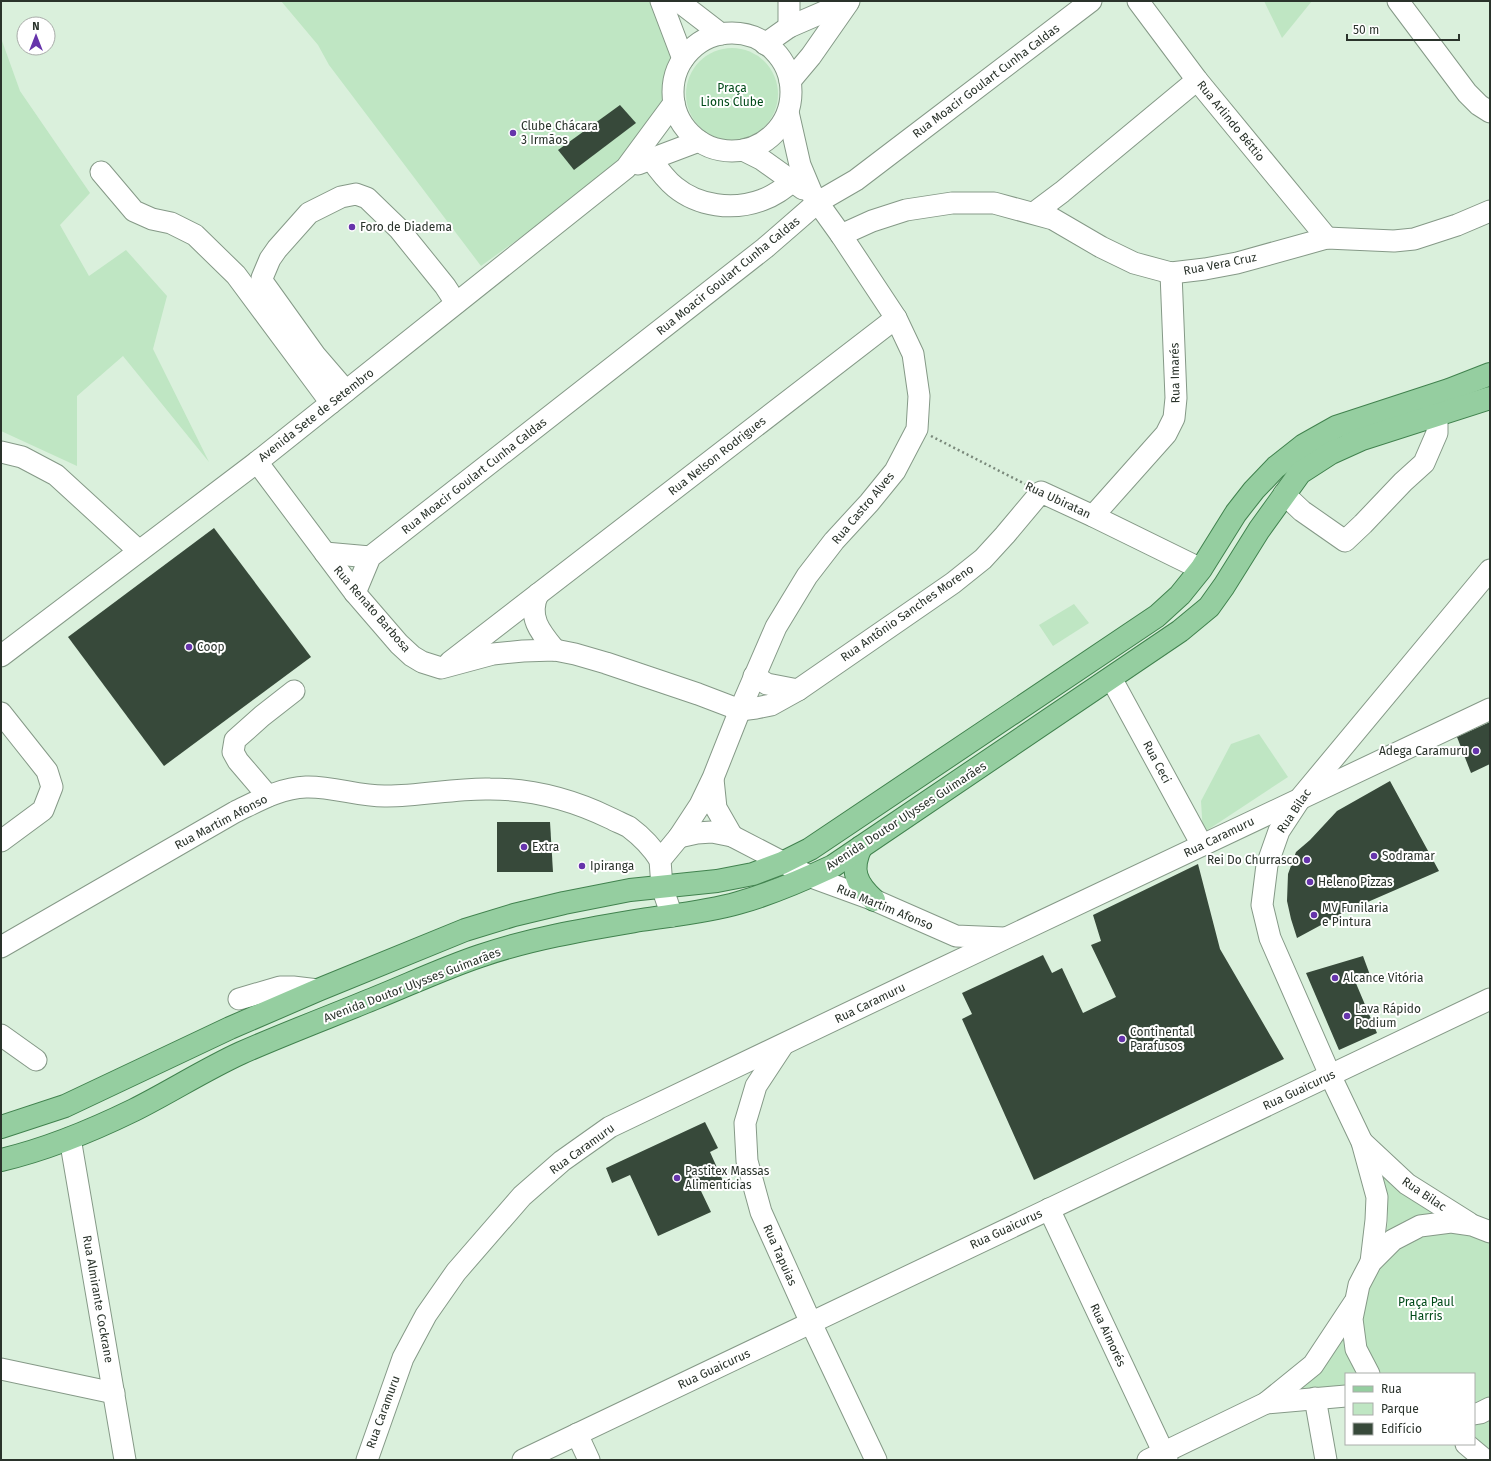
<svg xmlns="http://www.w3.org/2000/svg" width="1491" height="1461" viewBox="0 0 1491 1461" font-family="'Fira Sans',sans-serif">
  <rect width="100%" height="100%" fill="#daf0dc"/>
  <g fill="#bfe6c3">
    <path d="M281,1H653L676,59L667,82V103L622,164L481,266L329,65L318,45Z"/>
    <path d="M1264,1H1312L1282,38Z"/>
    <path d="M1,38L20,91L90,193L60,225L89,276L126,250L167,296L153,349L209,462L123,356L77,396V466L1,431Z"/>
    <circle cx="732" cy="94" r="46"/>
    <path d="M1074,604L1089,623L1053,646L1039,625Z"/>
    <path d="M1259,734L1288,777L1203,833L1201,801L1231,744Z"/>
    <path d="M1371,1160L1447,1216L1384,1238C1395,1208 1382,1187 1371,1160Z"/>
    <path d="M1442,1229L1490,1239V1401L1474,1408V1374H1378L1360,1335L1369,1277L1388,1254L1413,1237Z"/>
    <path d="M1346,1325L1361,1374H1346V1390L1291,1393Z"/>
    <path d="M1490,1416V1456L1474,1444V1418Z"/>
  </g>
  <g fill="#37493a">
    <path d="M620,105L636,123L574,170L558,150Z"/>
    <path d="M214,528L311,657L164,766L68,637Z"/>
    <path d="M1490,722V764L1471,773L1457,737Z"/>
    <path d="M1390,781L1439,871L1347,911L1297,938L1291,919L1287,901L1288,874L1296,852L1310,840L1337,811Z"/>
    <path d="M497,822H550L553,872H497Z"/>
    <path d="M1198,864L1220,949L1284,1059L1034,1180L962,1019L972,1014L962,993L1043,955L1052,973L1062,968L1083,1013L1116,997L1091,945L1101,941L1093,915Z"/>
    <path d="M1363,956L1370,975L1355,981L1377,1033L1339,1050L1306,973Z"/>
    <path d="M705,1122L718,1148L710,1152L723,1181L701,1191L711,1212L658,1236L630,1175L612,1183L606,1168Z"/>
  </g>
  <g fill="none" stroke-linecap="round" stroke-linejoin="round">
    <g stroke="#859987" stroke-width="23">
      <g id="minor">
        <path d="M661,1L683,59"/>
        <path d="M678,1L721,34"/>
        <path d="M1138,1L1197,80L1327,238"/>
        <path d="M1398,1L1467,93L1479,105L1490,112"/>
        <path d="M789,27V1"/>
        <circle cx="732" cy="92" r="59"/>
        <path d="M765,44L789,27L849,1"/>
        <path d="M790,81L811,56L848,3"/>
        <path d="M743,150L761,159L803,189"/>
        <path d="M651,159C658,169 665,179 675,187C698,206 733,211 762,200C774,196 783,189 793,181"/>
        <path d="M638,164L699,141"/>
        <path d="M101,172L134,211L152,219L171,223L195,235L236,275L331,403"/>
        <path d="M1034,213L1062,192L1197,80"/>
        <path d="M841,235L872,221L906,210L952,203H994L1053,219L1101,247L1134,263L1171,273L1205,269L1237,263L1327,238L1394,241L1414,239L1457,225L1490,211"/>
        <path d="M346,391L315,355L262,281V278L270,259L277,249L309,213L341,197L356,194L367,198L399,229L445,286L456,303"/>
        <path d="M1,452L22,457L56,475L139,551"/>
        <path d="M257,462L355,593L399,644L412,656L422,662L441,668L493,654L523,651L555,650L575,654L606,663L698,694L740,710L756,708L771,705L798,690L953,583L983,559L1005,535L1041,492L1093,516L1201,569"/>
        <path d="M1284,494L1302,511L1345,541L1363,524L1403,482L1424,463L1437,433V416"/>
        <path d="M1093,516L1166,434L1174,418L1176,398L1171,273"/>
        <path d="M325,553L370,557"/>
        <path d="M355,593L370,557L765,248L818,202L856,180L1091,1"/>
        <path d="M538,594C527,617 541,633 555,650"/>
        <path d="M1,656L257,462L626,168L674,103"/>
        <path d="M450,662L896,318"/>
        <path d="M754,676L767,684L798,690"/>
        <path d="M1111,678L1202,845"/>
        <path d="M1,713L47,771L52,787L43,810L1,841"/>
        <path d="M713,779L716,808L732,836"/>
        <path d="M268,796L238,761L233,752L235,740L262,716L294,691"/>
        <path d="M679,837L697,833L712,832L732,836L811,877L874,900L956,936L1004,938"/>
        <path d="M672,916L662,887L660,860L679,837L700,805L713,778L740,710L776,627L807,576L834,541L869,503L895,471L917,429L919,396L913,354L896,318L841,235L813,196L800,165L788,112"/>
        <path d="M1,947L235,812C258,801 280,788 306,787C333,786 360,797 387,796C422,796 456,788 490,789C531,789 573,800 610,818C616,821 623,824 629,827C641,836 652,847 660,860"/>
        <path d="M239,999L280,987H293L318,990"/>
        <path d="M1,1035L36,1060"/>
        <path d="M783,1045L756,1086L745,1123L747,1161L761,1212L811,1323L876,1460"/>
        <path d="M70,1138L125,1460"/>
        <path d="M1362,1142L1407,1184L1469,1223"/>
        <path d="M1049,1209L1167,1460"/>
        <path d="M1371,1262L1376,1220L1377,1197L1362,1142L1330,1075L1270,938L1262,905L1267,865L1279,831L1302,796L1490,570"/>
        <path d="M1,1369L114,1393"/>
        <path d="M1369,1374L1356,1349L1352,1319L1359,1285L1371,1262L1393,1240L1420,1226L1451,1222L1472,1225L1490,1232"/>
        <path d="M1315,1398L1326,1460"/>
        <path d="M1266,1403L1346,1396"/>
        <path d="M1474,1414L1480,1413L1490,1408"/>
        <path d="M577,1434L589,1460"/>
        <path d="M1466,1444L1485,1460"/>
        <path d="M367,1460L403,1358L426,1315L456,1272L522,1196L562,1161L610,1127C903,987 1196,846 1490,709"/>
        <path d="M523,1460L1490,999"/>
        <path d="M1148,1460L1266,1403L1313,1365L1354,1303"/>
      </g>
    </g>
    <g stroke="#41824e" stroke-width="24">
      <g id="major">
        <path d="M861,847C850,870 856,884 874,900"/>
        <path d="M1,1127L65,1106L230,1028L318,990L465,930L514,915L564,903L630,890L717,881L753,874L782,863L810,849L1157,616L1180,595L1201,569L1236,513L1254,490L1276,467L1304,445L1336,427L1449,390L1490,374"/>
        <path d="M1,1160C48,1149 91,1131 134,1110C170,1092 204,1070 241,1053C284,1034 329,1017 373,999C408,985 444,968 480,956C532,938 588,929 641,920C674,915 707,912 738,903C771,894 803,880 833,866L1180,631L1209,607L1224,586L1259,530L1300,473L1331,453L1362,439L1490,398"/>
      </g>
    </g>
    <path stroke="#7a897b" stroke-width="2.5" stroke-dasharray="2 3" stroke-linecap="butt" d="M931,436L1025,484"/>
    <use href="#minor" stroke="#fff" stroke-width="21"/>
    <use href="#major" stroke="#95cea0" stroke-width="22"/>
  </g>
  <g fill="#6634ab" stroke="#fff" stroke-width="1.5">
    <circle cx="513" cy="133" r="4"/>
    <circle cx="352" cy="227" r="4"/>
    <circle cx="189" cy="647" r="4"/>
    <circle cx="1476" cy="751" r="4"/>
    <circle cx="524" cy="847" r="4"/>
    <circle cx="1374" cy="856" r="4"/>
    <circle cx="1307" cy="860" r="4"/>
    <circle cx="582" cy="866" r="4"/>
    <circle cx="1310" cy="882" r="4"/>
    <circle cx="1314" cy="915" r="4"/>
    <circle cx="1335" cy="978" r="4"/>
    <circle cx="1347" cy="1016" r="4"/>
    <circle cx="1122" cy="1039" r="4"/>
    <circle cx="677" cy="1178" r="4"/>
  </g>
  <g text-anchor="middle" dominant-baseline="central" stroke-width="4" stroke-linejoin="round" paint-order="stroke">
    <g font-size="12" fill="#2a332b" stroke="#fff">
      <text transform="translate(986 81) rotate(-37)">Rua Moacir Goulart Cunha Caldas</text>
      <text transform="translate(1231 121) rotate(51)">Rua Arlindo Béttio</text>
      <text transform="translate(1220 264) rotate(-11)">Rua Vera Cruz</text>
      <text transform="translate(728 276) rotate(-39)">Rua Moacir Goulart Cunha Caldas</text>
      <text transform="translate(1175 373) rotate(-91)">Rua Imarés</text>
      <text transform="translate(316 415) rotate(-38)">Avenida Sete de Setembro</text>
      <text transform="translate(717 456) rotate(-38)">Rua Nelson Rodrigues</text>
      <text transform="translate(474 476) rotate(-38)">Rua Moacir Goulart Cunha Caldas</text>
      <text transform="translate(1058 500) rotate(25)">Rua Ubiratan</text>
      <text transform="translate(863 508) rotate(-50)">Rua Castro Alves</text>
      <text transform="translate(372 609) rotate(49)">Rua Renato Barbosa</text>
      <text transform="translate(907 613) rotate(-35)">Rua Antônio Sanches Moreno</text>
      <text transform="translate(1157 762) rotate(62)">Rua Ceci</text>
      <text transform="translate(1294 811) rotate(-56)">Rua Bilac</text>
      <text transform="translate(906 816) rotate(-33)">Avenida Doutor Ulysses Guimarães</text>
      <text transform="translate(221 822) rotate(-28)">Rua Martim Afonso</text>
      <text transform="translate(1219 837) rotate(-26)">Rua Caramuru</text>
      <text transform="translate(885 907) rotate(22)">Rua Martim Afonso</text>
      <text transform="translate(412 985) rotate(-21)">Avenida Doutor Ulysses Guimarães</text>
      <text transform="translate(870 1003) rotate(-26)">Rua Caramuru</text>
      <text transform="translate(1299 1090) rotate(-25)">Rua Guaicurus</text>
      <text transform="translate(582 1149) rotate(-36)">Rua Caramuru</text>
      <text transform="translate(1424 1194) rotate(34)">Rua Bilac</text>
      <text transform="translate(1006 1229) rotate(-25)">Rua Guaicurus</text>
      <text transform="translate(780 1255) rotate(66)">Rua Tapuias</text>
      <text transform="translate(98 1299) rotate(80)">Rua Almirante Cockrane</text>
      <text transform="translate(1108 1335) rotate(65)">Rua Aimorés</text>
      <text transform="translate(714 1369) rotate(-25)">Rua Guaicurus</text>
      <text transform="translate(383 1412) rotate(-70)">Rua Caramuru</text>
    </g>
    <g font-size="12" fill="#004a19" stroke="#fff">
      <text x="732" y="88">Praça<tspan x="732" dy="14">Lions Clube</tspan></text>
      <text x="1426" y="1302">Praça Paul<tspan x="1426" dy="14">Harris</tspan></text>
    </g>
    <g font-size="12" fill="#2a332b" stroke="#fff" text-anchor="start">
      <text x="521" y="126">Clube Chácara<tspan x="521" dy="14">3 Irmãos</tspan></text>
      <text x="360" y="227">Foro de Diadema</text>
      <text x="197" y="647">Coop</text>
      <text x="1468" y="751" text-anchor="end">Adega Caramuru</text>
      <text x="532" y="847">Extra</text>
      <text x="1382" y="856">Sodramar</text>
      <text x="1299" y="860" text-anchor="end">Rei Do Churrasco</text>
      <text x="590" y="866">Ipiranga</text>
      <text x="1318" y="882">Heleno Pizzas</text>
      <text x="1322" y="908">MV Funilaria<tspan x="1322" dy="14">e Pintura</tspan></text>
      <text x="1343" y="978">Alcance Vitória</text>
      <text x="1355" y="1009">Lava Rápido<tspan x="1355" dy="14">Podium</tspan></text>
      <text x="1130" y="1032">Continental<tspan x="1130" dy="14">Parafusos</tspan></text>
      <text x="685" y="1171">Pastitex Massas<tspan x="685" dy="14">Alimentícias</tspan></text>
    </g>
  </g>
  <rect width="1491" height="1461" fill="none" stroke="#2a332b" stroke-width="4"/>
  <rect x="1345" y="1373" width="130" height="72" fill="#ffffff" stroke="#aaadaa"/>
  <rect x="1353" y="1386" width="20" height="6" fill="#95cea0" stroke="#aaadaa"/>
  <text x="1381" y="1393" font-size="12" fill="#2a332b">Rua</text>
  <rect x="1353" y="1403" width="20" height="12" fill="#bfe6c3" stroke="#aaadaa"/>
  <text x="1381" y="1413" font-size="12" fill="#2a332b">Parque</text>
  <rect x="1353" y="1423" width="20" height="12" fill="#37493a" stroke="#aaadaa"/>
  <text x="1381" y="1433" font-size="12" fill="#2a332b">Edifício</text>
  <g transform="translate(36 36)"><circle r="19" fill="#ffffff" stroke="#aaadaa"/>
  <path d="M0-3L7 15L0 10L-7 15Z" fill="#6634ab"/>
  <text y="-6" font-size="11" font-weight="bold" text-anchor="middle" fill="#2a332b">N</text>
  </g>
  <path d="M1347 34v6h112v-6" fill="none" stroke="#2a332b" stroke-width="2"/>
  <text x="1353" y="34" font-size="12" fill="#2a332b" stroke="#ffffff" stroke-width="3" paint-order="stroke">50 m</text>
</svg>
